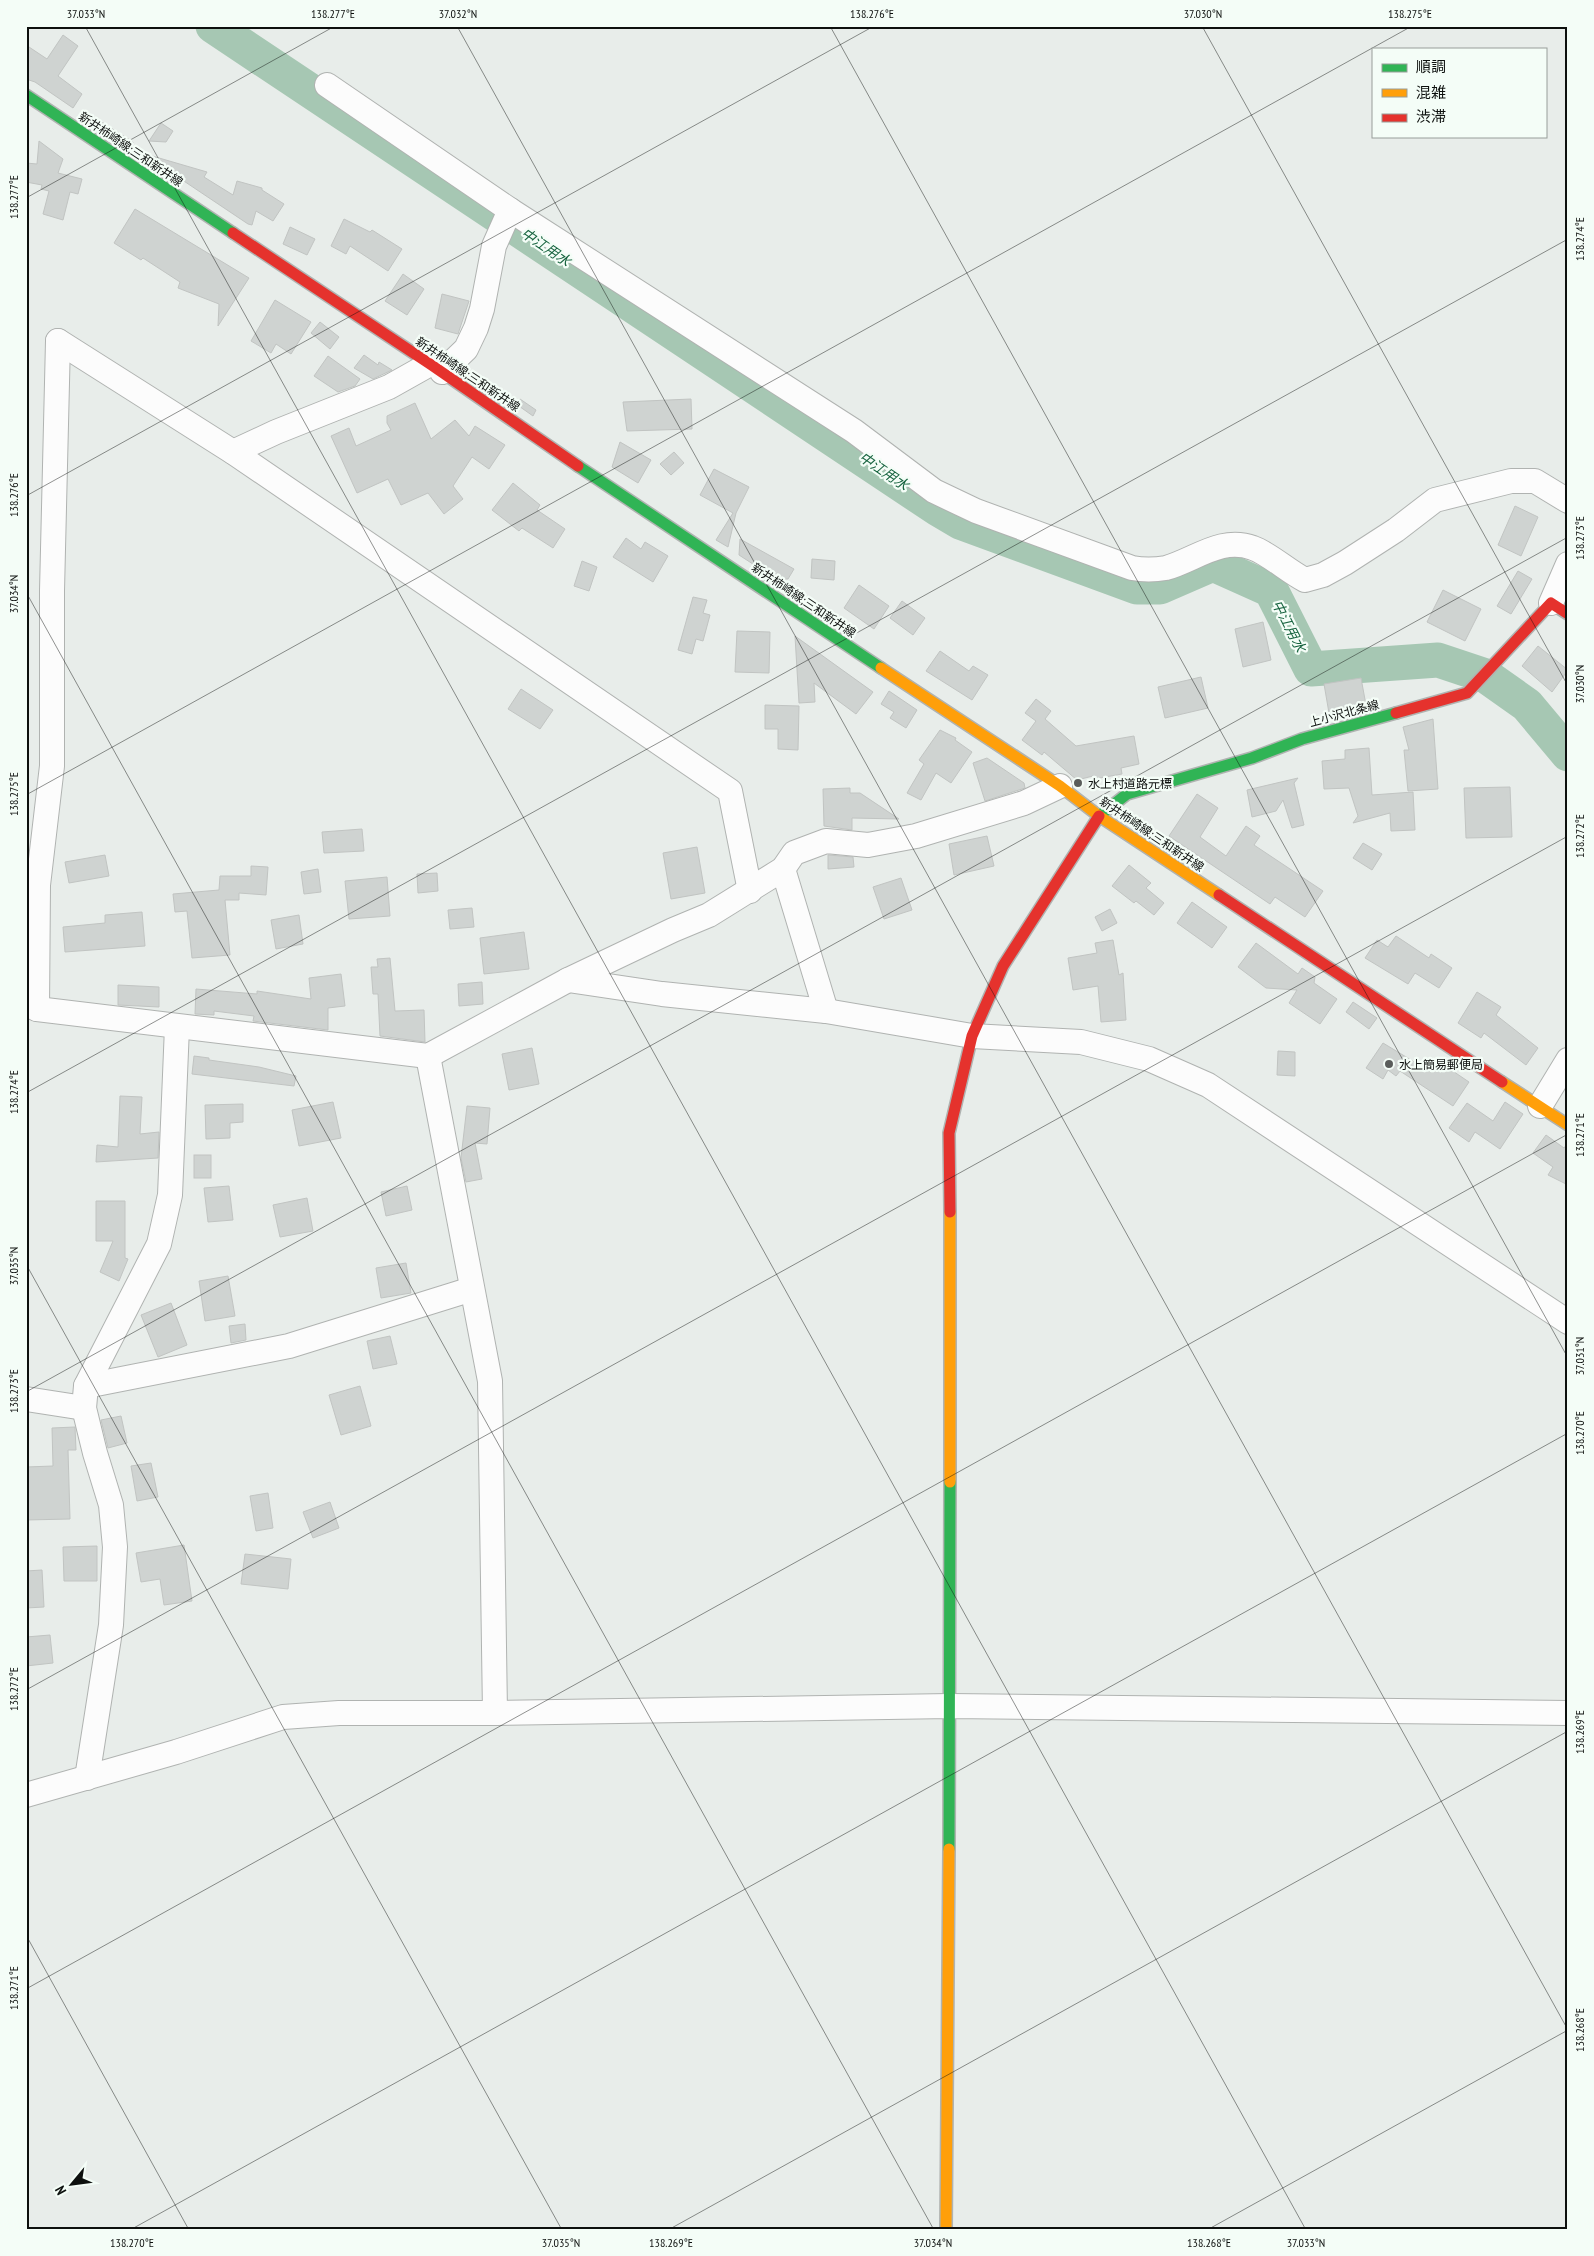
<svg xmlns="http://www.w3.org/2000/svg" width="1594" height="2256" viewBox="0 0 1594 2256" font-family="'PT Sans Narrow','Noto Sans JP',sans-serif">
  <rect width="100%" height="100%" fill="#e8edea"/>
  <g fill="none" stroke-linecap="round" stroke-linejoin="round">
    <path stroke="#a6c7b3" stroke-width="35" d="M213,26L938,509L960,522L1137,587H1160L1213,564L1271,590L1311,669L1438,660L1486,676L1527,705L1568,754"/>
  </g>
  <g fill="#cfd3d1" stroke="#c1c4c2">
    <path d="M63,35L78,46L58,76L82,94L73,108L35,82L26,79V45L47,59Z"/>
    <path d="M94,117L133,142L132,147L92,120Z"/>
    <path d="M161,123L173,131L166,142L149,141Z"/>
    <path d="M39,141L63,159L58,173L82,179L78,194L70,192L63,220L43,214L49,191L41,189L42,185L26,182V163L37,164Z"/>
    <path d="M142,153L207,172L204,177L233,195L237,181L262,188V190L284,204L273,221L256,211L252,225L248,224Z"/>
    <path d="M135,209L249,278L218,326L219,304L178,288L180,282L143,258L141,260L114,243Z"/>
    <path d="M344,219L370,232L372,230L402,249L388,271L350,246L346,254L331,246Z"/>
    <path d="M290,227L315,239L307,255L283,244Z"/>
    <path d="M403,274L424,289L407,315L385,301Z"/>
    <path d="M442,294L469,301L458,334L435,328Z"/>
    <path d="M275,300L311,322L291,354L276,344L271,353L251,341Z"/>
    <path d="M320,322L339,337L330,349L311,333Z"/>
    <path d="M364,355L378,365L379,362L392,370L373,379L354,368Z"/>
    <path d="M328,356L360,379L355,386L338,392L314,376Z"/>
    <path d="M520,399L536,410L533,416L516,404Z"/>
    <path d="M691,399L692,429L627,431L623,402Z"/>
    <path d="M415,403L431,439L455,420L469,436L475,426L505,445L489,469L472,457L453,486L463,499L444,514L428,493L401,505L388,479L357,493L331,436L349,428L356,446L391,430L387,423V416Z"/>
    <path d="M620,442L651,460L638,483L612,467Z"/>
    <path d="M674,452L684,463L671,475L660,464Z"/>
    <path d="M714,469L749,487L736,513L728,547L716,540L733,513L700,495Z"/>
    <path d="M513,483L540,505L537,510L565,529L553,548L522,528L519,531L492,510Z"/>
    <path d="M1515,506L1538,517L1521,556L1498,545Z"/>
    <path d="M626,538L641,549L645,542L668,556L653,582L613,557Z"/>
    <path d="M740,539L794,569L788,579H776L739,555Z"/>
    <path d="M812,559L835,561L834,580L811,578Z"/>
    <path d="M582,561L597,567L589,591L574,586Z"/>
    <path d="M1518,571L1532,579L1511,614L1497,606Z"/>
    <path d="M859,585L889,606L874,629L844,608Z"/>
    <path d="M1443,590L1481,609L1465,641L1427,622Z"/>
    <path d="M693,597L707,600L703,613L710,615L703,641L696,639L692,654L678,650Z"/>
    <path d="M902,601L925,618L913,635L890,618Z"/>
    <path d="M1263,622L1271,660L1243,667L1235,629Z"/>
    <path d="M737,631L770,632L769,673L735,672Z"/>
    <path d="M795,636L873,692L856,714L814,683L815,702L799,703Z"/>
    <path d="M1538,646L1568,670L1552,692L1522,666Z"/>
    <path d="M940,651L969,671L973,666L988,675L972,700L926,671Z"/>
    <path d="M1201,677L1208,708L1165,718L1158,687Z"/>
    <path d="M1361,678L1366,705L1329,713L1324,684Z"/>
    <path d="M521,689L553,710L540,729L508,709Z"/>
    <path d="M889,691L917,710L906,728L890,718L894,712L881,704Z"/>
    <path d="M1036,699L1051,711L1045,719L1076,746L1134,736L1139,764L1121,768L1122,774L1094,779L1093,776L1077,780L1044,752L1042,755L1022,740L1036,721L1025,713Z"/>
    <path d="M765,705L799,706L798,750L778,749V729H765Z"/>
    <path d="M1433,719L1438,789L1408,791L1404,750H1409L1403,727Z"/>
    <path d="M940,730L956,738L955,740L972,752L951,783L936,773L921,800L907,793L924,764L919,760Z"/>
    <path d="M1369,748L1372,795L1413,792L1415,830L1391,831L1390,813L1353,823L1358,816L1349,788L1324,789L1322,761L1345,759V750Z"/>
    <path d="M987,758L1024,783L1025,788L985,801L973,763Z"/>
    <path d="M1298,778L1294,783L1304,825L1292,828L1283,800L1276,811L1252,817L1247,790Z"/>
    <path d="M1510,787L1512,837L1466,838L1464,788Z"/>
    <path d="M850,788V793H860L899,819L852,818V830L824,826L823,789Z"/>
    <path d="M1197,794L1218,808L1200,837L1226,856L1246,826L1260,836L1254,845L1323,891L1305,917L1275,897L1270,904L1169,836Z"/>
    <path d="M362,829L364,851L324,853L322,832Z"/>
    <path d="M987,836L994,866L954,875L949,844Z"/>
    <path d="M1363,843L1382,854L1372,870L1353,858Z"/>
    <path d="M697,847L705,893L671,899L663,853Z"/>
    <path d="M105,855L109,876L69,883L65,862Z"/>
    <path d="M828,855L853,857L854,867L828,869Z"/>
    <path d="M1129,865L1151,883L1146,888L1164,903L1154,915L1136,901L1134,903L1112,886Z"/>
    <path d="M251,866L268,867L266,895L239,893V900H225L230,955L192,958L187,911L175,912L173,894L219,890L220,876H251Z"/>
    <path d="M318,869L321,892L304,894L301,872Z"/>
    <path d="M437,873L438,891L418,893L417,874Z"/>
    <path d="M387,877L390,916L349,919L345,881Z"/>
    <path d="M901,878L912,910L884,919L873,887Z"/>
    <path d="M1192,902L1227,927L1212,948L1177,923Z"/>
    <path d="M472,908L474,927L450,929L448,910Z"/>
    <path d="M1110,909L1117,923L1102,931L1095,917Z"/>
    <path d="M142,912L145,946L65,952L63,927L105,923V915Z"/>
    <path d="M299,915L303,944L276,949L271,920Z"/>
    <path d="M524,932L529,969L484,974L480,938Z"/>
    <path d="M1396,936L1429,958L1431,954L1452,968L1439,988L1415,973L1408,984L1365,958L1377,940L1388,947Z"/>
    <path d="M1113,940L1119,975L1123,973L1126,1020L1101,1022L1098,986L1073,990L1068,958L1097,953L1095,943Z"/>
    <path d="M1256,943L1298,974L1302,968L1315,977L1314,983L1337,999L1320,1024L1289,1003L1297,990L1266,988L1238,967Z"/>
    <path d="M390,958L395,1011L424,1010L425,1042L380,1036L378,994H373L371,967H378L377,959Z"/>
    <path d="M341,974L345,1006L328,1008V1030L253,1021L254,1016L214,1011V1015L195,1014L196,989L257,994V991L311,999L309,978Z"/>
    <path d="M482,982L483,1004L459,1006L458,984Z"/>
    <path d="M118,985L159,987V1007L118,1005Z"/>
    <path d="M1477,992L1501,1007L1496,1015L1538,1048L1526,1065L1484,1033L1481,1038L1458,1023Z"/>
    <path d="M1353,1002L1377,1018L1369,1029L1346,1012Z"/>
    <path d="M1383,1043L1431,1072L1438,1061L1469,1082L1453,1106L1400,1071L1396,1076L1388,1070L1383,1079L1366,1068Z"/>
    <path d="M532,1048L539,1084L509,1090L502,1054Z"/>
    <path d="M1278,1051L1295,1052V1076L1277,1075Z"/>
    <path d="M194,1056L209,1058V1060L259,1067L296,1076L294,1086L192,1074Z"/>
    <path d="M120,1096L142,1097L140,1134L159,1132L158,1158L96,1162L97,1145L118,1147Z"/>
    <path d="M333,1102L341,1138L299,1146L292,1110Z"/>
    <path d="M1505,1102L1523,1114L1500,1149L1475,1132L1469,1142L1449,1128L1467,1103L1493,1121Z"/>
    <path d="M243,1104V1122L230,1123V1138L206,1139L205,1105Z"/>
    <path d="M467,1106L490,1108L487,1144L475,1143L482,1179L466,1182L461,1158Z"/>
    <path d="M1546,1135L1564,1148L1568,1143V1185L1548,1175L1553,1167L1533,1153Z"/>
    <rect x="194" y="1155" width="17" height="23"/>
    <path d="M229,1186L233,1220L208,1222L204,1188Z"/>
    <path d="M407,1186L412,1210L386,1216L381,1192Z"/>
    <path d="M307,1198L313,1231L280,1237L273,1205Z"/>
    <path d="M96,1201H125V1258L128,1259L119,1281L100,1272L113,1241H96Z"/>
    <path d="M406,1263L411,1293L381,1298L376,1268Z"/>
    <path d="M228,1276L235,1316L205,1321L199,1281Z"/>
    <path d="M171,1303L187,1345L158,1357L141,1315Z"/>
    <path d="M245,1324L246,1340L231,1343L229,1326Z"/>
    <path d="M390,1336L397,1364L373,1369L367,1341Z"/>
    <path d="M360,1386L371,1426L341,1435L329,1395Z"/>
    <path d="M121,1416L127,1443L108,1448L101,1420Z"/>
    <path d="M75,1427L76,1450H68L70,1519L26,1520V1467L53,1466L52,1428Z"/>
    <path d="M151,1463L158,1497L137,1501L131,1466Z"/>
    <path d="M268,1493L273,1528L256,1531L250,1496Z"/>
    <path d="M330,1502L339,1528L313,1538L303,1512Z"/>
    <path d="M184,1545L192,1601L164,1605L160,1579L141,1582L136,1553Z"/>
    <path d="M97,1546V1581H64L63,1547Z"/>
    <path d="M245,1554L291,1559L288,1589L241,1584Z"/>
    <path d="M42,1570L44,1607L26,1608V1571Z"/>
    <path d="M50,1635L53,1663L26,1666V1637Z"/>
  </g>
  <g fill="none" stroke-linecap="round" stroke-linejoin="round">
    <g stroke="#b0b3b1" stroke-width="26">
      <g id="street">
        <path d="M327,85L510,210L854,431L934,491L976,511L1132,568C1143,570 1154,570 1166,568C1195,560 1221,536 1253,548C1268,553 1289,572 1305,580L1323,575L1345,563L1396,530L1435,500L1511,481H1535L1568,501"/>
        <path d="M58,341L233,452L730,791L750,891"/>
        <path d="M442,372L466,349L476,328L482,309L494,246L510,210"/>
        <path d="M233,452L276,432L389,387L430,364"/>
        <path d="M1551,603L1568,564"/>
        <path d="M783,869L826,1011"/>
        <path d="M568,980L662,994L826,1011L972,1036L1081,1042L1149,1059L1208,1085L1568,1322"/>
        <path d="M26,1004L37,1009L428,1056L568,980L673,930L709,915L783,869L794,853L826,841L868,845L916,836L1024,803L1060,786"/>
        <path d="M37,1009L38,885L52,766V591L58,341"/>
        <path d="M428,1056L490,1381L495,1713"/>
        <path d="M1540,1106L1568,1060"/>
        <path d="M86,1386L289,1346L472,1289"/>
        <path d="M26,1399L84,1408"/>
        <path d="M87,1778L111,1625L115,1547L111,1505L95,1453L84,1408L86,1386L159,1244L170,1195L177,1027"/>
        <path d="M26,1795L176,1752L283,1717L339,1713H495L950,1706L1568,1713"/>
      </g>
    </g>
    <g stroke="#b0b3b1" stroke-width="14">
      <g id="fast">
        <path d="M26,95L233,233"/>
        <path d="M578,466L881,668"/>
        <path d="M1099,816L1127,794L1252,758L1302,739L1396,713"/>
        <path d="M949,1849L950,1482"/>
      </g>
    </g>
    <g stroke="#b0b3b1" stroke-width="14">
      <g id="slow">
        <path d="M881,668L1060,786L1099,816L1219,895"/>
        <path d="M1502,1082L1568,1125"/>
        <path d="M950,1212V1482"/>
        <path d="M946,2230L949,1849"/>
      </g>
    </g>
    <g stroke="#b0b3b1" stroke-width="14">
      <g id="jam">
        <path d="M233,233L430,364L578,466"/>
        <path d="M1396,713L1467,693L1551,603L1568,614"/>
        <path d="M1219,895L1502,1082"/>
        <path d="M950,1212L949,1133L972,1036L1003,966L1099,816"/>
      </g>
    </g>
    <use href="#street" stroke="#fcfcfc" stroke-width="24"/>
    <use href="#fast" stroke="#30b455" stroke-width="11"/>
    <use href="#slow" stroke="#ff9f0a" stroke-width="11"/>
    <use href="#jam" stroke="#e5322d" stroke-width="11"/>
  </g>
  <path fill="none" stroke="#0d100e" stroke-width="1" stroke-opacity="0.45" d="M85,26L1306,2230M457,26L1568,2030M830,26L1568,1358M1202,26L1568,686M26,198L335,26M26,496L874,26M26,592L934,2230M26,795L1412,26M26,1093L1568,239M26,1264L562,2230M26,1392L1568,537M26,1690L1568,836M26,1935L189,2230M26,1989L1568,1134M130,2230L1568,1433M668,2230L1568,1731M1207,2230L1568,2030"/>
  <g fill="#5a5d5b" stroke="#f4fdf7" stroke-width="2">
    <circle cx="1078" cy="783" r="5"/>
    <circle cx="1389" cy="1064" r="5"/>
  </g>
  <g text-anchor="middle" dominant-baseline="central" stroke-width="4.5" stroke-linejoin="round" paint-order="stroke">
    <g font-size="12" fill="#0d100e" stroke="#f4fdf7">
      <text transform="translate(131 149) rotate(34)">新井柿崎線;三和新井線</text>
      <text transform="translate(468 374) rotate(34)">新井柿崎線;三和新井線</text>
      <text transform="translate(804 600) rotate(34)">新井柿崎線;三和新井線</text>
      <text transform="translate(1344 713) rotate(-15)">上小沢北条線</text>
      <text transform="translate(1152 834) rotate(34)">新井柿崎線;三和新井線</text>
    </g>
    <g font-size="12" fill="#0d100e" stroke="#f4fdf7" text-anchor="start">
      <text x="1088" y="783">水上村道路元標</text>
      <text x="1399" y="1064">水上簡易郵便局</text>
    </g>
    <g font-size="14" font-style="italic" fill="#17633f" stroke="#f4fdf7">
      <text transform="translate(546 247) rotate(34)">中江用水</text>
      <text transform="translate(884 471) rotate(34)">中江用水</text>
      <text transform="translate(1289 626) rotate(63)">中江用水</text>
    </g>
  </g>
  <rect width="1594" height="2256" fill="none" stroke="#f4fdf7" stroke-width="55"/>
  <rect x="1372" y="48" width="175" height="90" fill="#f4fdf7" stroke="#989e9a"/>
  <rect x="1382" y="64" width="25" height="8" fill="#30b455" stroke="#989e9a"/>
  <text x="1416" y="72" font-size="15" fill="#0d100e">順調</text>
  <rect x="1382" y="89" width="25" height="8" fill="#ff9f0a" stroke="#989e9a"/>
  <text x="1416" y="98" font-size="15" fill="#0d100e">混雑</text>
  <rect x="1382" y="114" width="25" height="8" fill="#e5322d" stroke="#989e9a"/>
  <text x="1416" y="122" font-size="15" fill="#0d100e">渋滞</text>
  <g transform="translate(72 2184) rotate(241)" stroke="#f4fdf7" stroke-width="4" paint-order="stroke">
  <path d="M0-4L9 19L0 12L-9 19Z" fill="#0d100e"/>
  <text y="-8" font-size="14" font-weight="bold" text-anchor="middle" fill="#0d100e">N</text>
  </g>
  <rect x="28" y="28" width="1538" height="2200" fill="none" stroke="#0d100e" stroke-width="2"/>
  <g font-size="12" text-anchor="middle" fill="#0d100e">
    <text x="86" y="18">37.033°N</text>
    <text x="333" y="18">138.277°E</text>
    <text x="458" y="18">37.032°N</text>
    <text x="872" y="18">138.276°E</text>
    <text x="1203" y="18">37.030°N</text>
    <text x="1410" y="18">138.275°E</text>
    <text transform="translate(14 197) rotate(-90)" y="4">138.277°E</text>
    <text transform="translate(1580 239) rotate(-90)" y="4">138.274°E</text>
    <text transform="translate(14 495) rotate(-90)" y="4">138.276°E</text>
    <text transform="translate(1580 538) rotate(-90)" y="4">138.273°E</text>
    <text transform="translate(14 594) rotate(-90)" y="4">37.034°N</text>
    <text transform="translate(1580 684) rotate(-90)" y="4">37.030°N</text>
    <text transform="translate(14 794) rotate(-90)" y="4">138.275°E</text>
    <text transform="translate(1580 836) rotate(-90)" y="4">138.272°E</text>
    <text transform="translate(14 1092) rotate(-90)" y="4">138.274°E</text>
    <text transform="translate(1580 1135) rotate(-90)" y="4">138.271°E</text>
    <text transform="translate(14 1266) rotate(-90)" y="4">37.035°N</text>
    <text transform="translate(1580 1356) rotate(-90)" y="4">37.031°N</text>
    <text transform="translate(14 1391) rotate(-90)" y="4">138.273°E</text>
    <text transform="translate(1580 1433) rotate(-90)" y="4">138.270°E</text>
    <text transform="translate(14 1689) rotate(-90)" y="4">138.272°E</text>
    <text transform="translate(1580 1732) rotate(-90)" y="4">138.269°E</text>
    <text transform="translate(14 1988) rotate(-90)" y="4">138.271°E</text>
    <text transform="translate(1580 2030) rotate(-90)" y="4">138.268°E</text>
    <text x="132" y="2247">138.270°E</text>
    <text x="561" y="2247">37.035°N</text>
    <text x="671" y="2247">138.269°E</text>
    <text x="933" y="2247">37.034°N</text>
    <text x="1209" y="2247">138.268°E</text>
    <text x="1306" y="2247">37.033°N</text>
  </g>
</svg>
